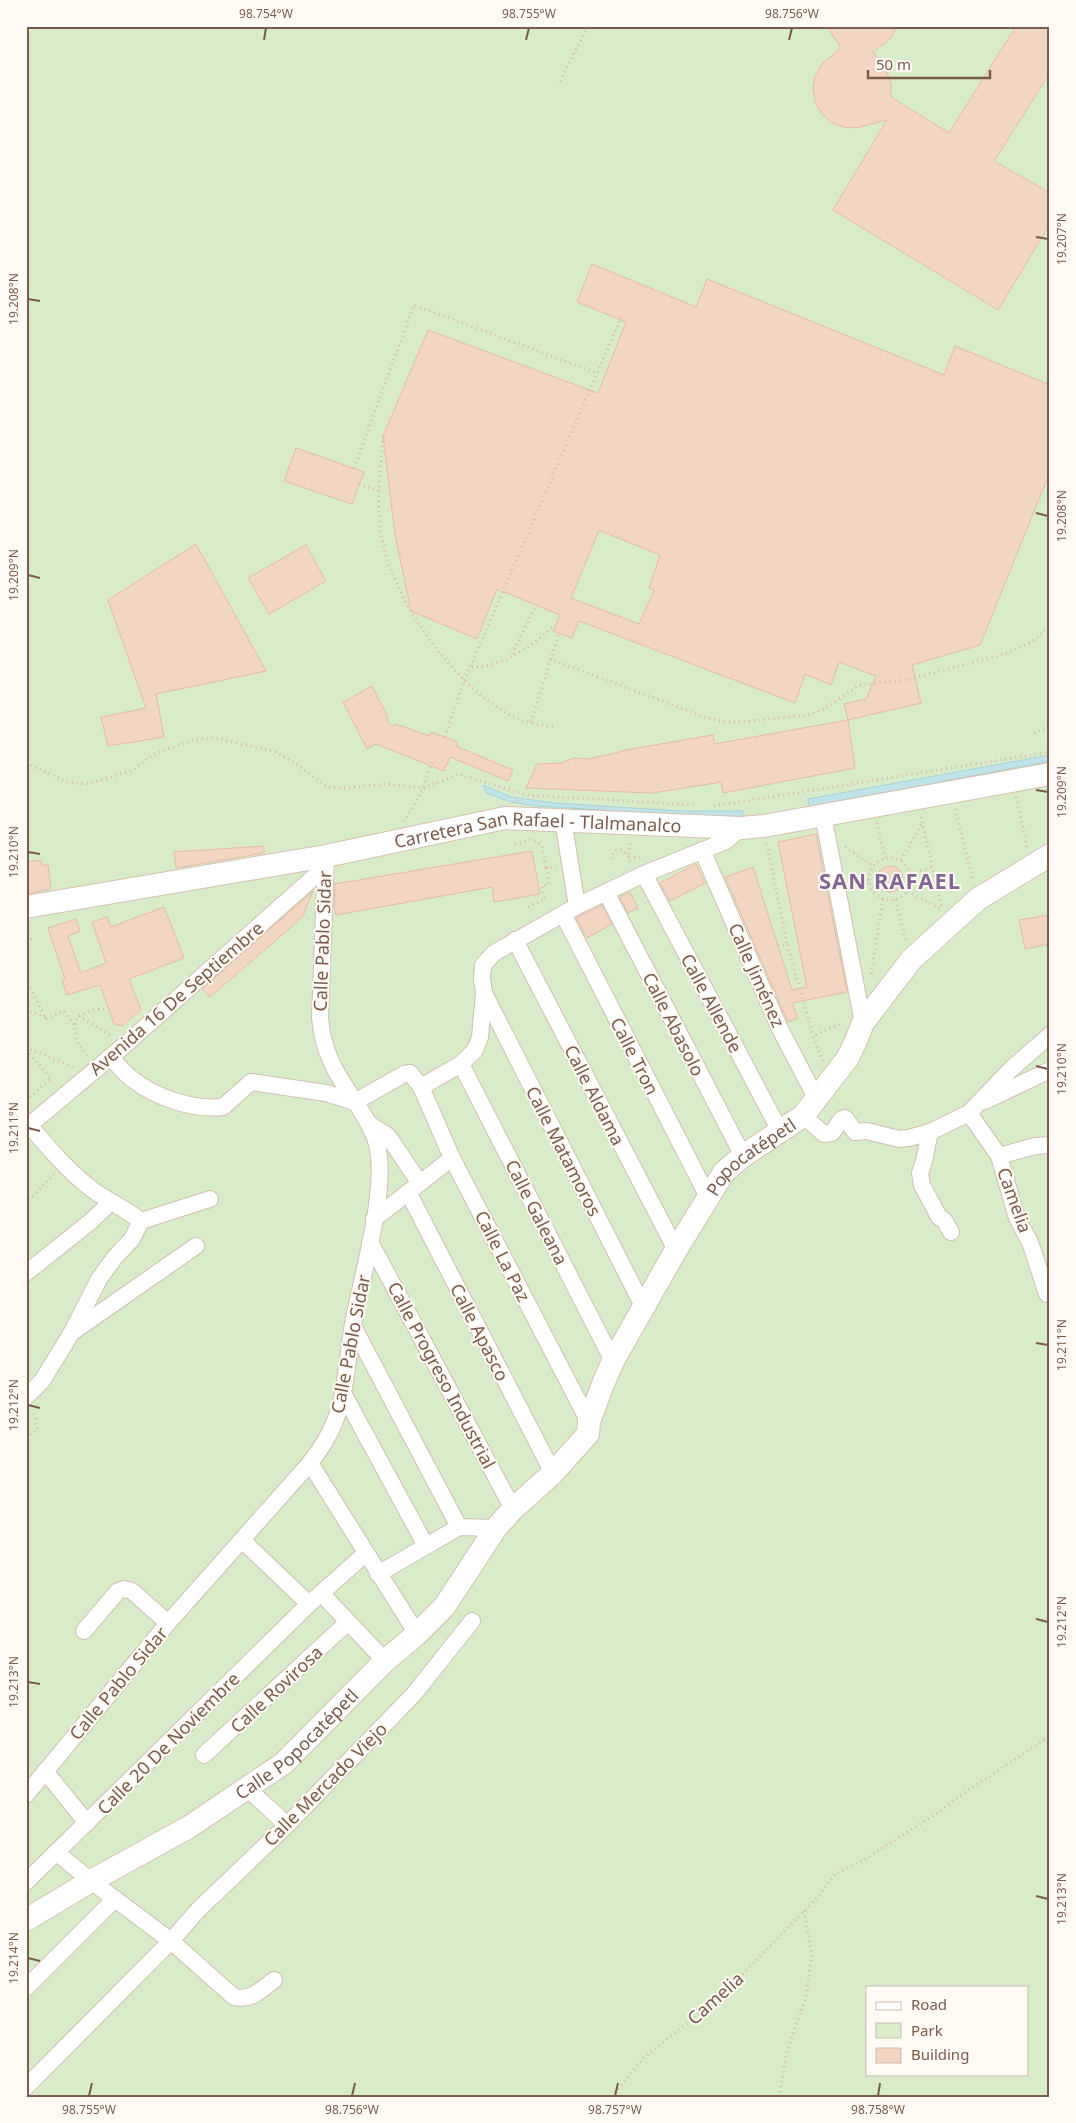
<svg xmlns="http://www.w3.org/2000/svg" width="1076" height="2123" viewBox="0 0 1076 2123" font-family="'Noto Sans',sans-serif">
  <rect width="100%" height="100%" fill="#fdf6ec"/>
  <path fill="#d8ecc9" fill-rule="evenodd" d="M26,26H1050V2097H26ZM867,1987H1027V2074H867Z"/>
  <g fill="#bfe3e8" stroke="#a5d3da">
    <path d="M1050,755V761L809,807L808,799Z"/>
    <path d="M483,785L511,797L554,803L680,811H743V817L680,815L536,806L511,802L486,793Z"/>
  </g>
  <g fill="#f3d5c3" stroke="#e6bba3" fill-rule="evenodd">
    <path d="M827,26H898L889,40L873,52L887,72L891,84V97L949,133L1016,26H1045L1050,29V73L994,161L1050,193V224L998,310L833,210L887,120L856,128L843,127L831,122L821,113L815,101L813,89L815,76L822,64L841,48Z"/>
    <path d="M592,264L696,307L707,279L944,375L955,346L1050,385V472L980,645L912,665L921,703L848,720L844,704L866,699L876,676L839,662L831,685L805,674L795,703L579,621L572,638L553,631L560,615L497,589L477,639L411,611L395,534L383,436L428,330L598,393L626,322L577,302ZM599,530L660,555L649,588L654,590L639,624L571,598Z"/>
    <path d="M296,448L364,472L352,504L284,481Z"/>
    <path d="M196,544L266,671L156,694L164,737L108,746L101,717L146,708L108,600Z"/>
    <path d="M306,545L326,581L269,614L248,578Z"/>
    <path d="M372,686L388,717L387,720L392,726L396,724L429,736L431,732L457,742L456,746L513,770L508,781L450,757L444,771L376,744L367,749L343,702Z"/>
    <path d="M848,720L855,768L723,793L721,782L653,793L526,788L537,764L561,763L574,758L589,759L631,749L713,735L714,744Z"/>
    <path d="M816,834L847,992L792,1003L798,1018L788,1022L725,877L753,867L792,990L807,987L778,842Z"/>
    <path d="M264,846V853L176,868L174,852Z"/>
    <path d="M532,851L540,894L494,902L492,887L336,915L334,907L335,884Z"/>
    <path d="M41,860L42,865H48L51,889L26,894V862Z"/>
    <path d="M696,864L705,883L670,901L660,883Z"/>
    <circle cx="890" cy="879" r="13"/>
    <path d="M313,891L303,916L289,929L210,997L202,989Z"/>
    <path d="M630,892L638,908L628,913L620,897Z"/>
    <path d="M602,905L612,924L587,938L576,918Z"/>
    <path d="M164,907L184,958L129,979L141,1010L122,1026L114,1024L100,985L67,995L62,980L65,979L48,928L76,919L80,931L68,936L81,973L106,963L92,922L107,917L111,927Z"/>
    <path d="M1050,915V944L1025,949L1019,920Z"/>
  </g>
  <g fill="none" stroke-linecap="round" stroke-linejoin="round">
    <g stroke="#d1beb0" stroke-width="18">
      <g id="street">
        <path d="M823,815L863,1023"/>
        <path d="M563,820L577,906"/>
        <path d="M702,850L780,1029L816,1098"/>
        <path d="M644,874L780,1131"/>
        <path d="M606,892L743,1156"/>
        <path d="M563,914L708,1197"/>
        <path d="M515,940L676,1250"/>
        <path d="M484,993L644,1308"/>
        <path d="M111,1057C117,1064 124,1073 132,1079C156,1098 193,1110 223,1107L251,1082L326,1093L355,1102L404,1074L410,1073L421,1087L452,1158L589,1422"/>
        <path d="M461,1064L613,1361"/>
        <path d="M421,1087L461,1064L475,1050L480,1037L484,993L482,979L483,965L494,953L577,906L644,874L726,841L741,828"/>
        <path d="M985,1101L1050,1070"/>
        <path d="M969,1113L999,1156L1017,1218L1030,1242L1047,1294"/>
        <path d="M803,1116L824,1134L832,1133L841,1120L845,1118L855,1132L867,1131L899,1139L909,1138L930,1132L969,1113L1010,1070L1050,1035"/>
        <path d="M29,1125C48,1147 66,1169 89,1187C105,1200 125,1208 141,1221"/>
        <path d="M371,1125L388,1136L419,1182"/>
        <path d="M26,1128L126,1044L324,868"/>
        <path d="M930,1132L924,1161L920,1173L922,1185L939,1217L944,1220L951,1232"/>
        <path d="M999,1156L1035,1146L1050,1145"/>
        <path d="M408,1192L553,1473"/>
        <path d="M374,1219L452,1158"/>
        <path d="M141,1221L210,1199"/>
        <path d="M370,1242L513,1509"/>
        <path d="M26,1273L90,1222L110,1203"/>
        <path d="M353,1326L459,1527"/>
        <path d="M74,1331L196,1246"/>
        <path d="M343,1393L426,1546"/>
        <path d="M26,1397L42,1381L72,1332L99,1279L115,1257L132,1239L141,1221"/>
        <path d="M310,1463L417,1634"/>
        <path d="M243,1541L309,1604"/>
        <path d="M378,1574L459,1527L496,1528"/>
        <path d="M321,1593L385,1661"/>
        <path d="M84,1631L118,1591L124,1589L132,1591L168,1623"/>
        <path d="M204,1755L348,1622"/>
        <path d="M45,1771L87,1823"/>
        <path d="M248,1789L287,1825"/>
        <path d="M26,1795L168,1623L310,1463C320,1450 329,1437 335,1421C347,1390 347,1356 353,1324C362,1275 388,1189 377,1144C373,1128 364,1116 356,1103C337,1075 322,1052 320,1017L326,856"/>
        <path d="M56,1852L91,1881L171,1941L234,1997C251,2001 261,1990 274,1980"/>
        <path d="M26,1882L309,1604L365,1554"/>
        <path d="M26,1988L115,1899"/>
        <path d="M26,2087L171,1941L199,1909L287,1825L414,1694L472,1621"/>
      </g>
    </g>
    <g stroke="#d6c0b0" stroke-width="24">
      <g id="secondary">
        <path id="s1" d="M26,907L326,856L505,818L741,828L764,826L1050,774"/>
        <path id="s2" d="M26,1920L91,1881L189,1827L284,1763L385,1661L417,1634L444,1607L496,1528L513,1509L553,1473L588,1434L589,1422L603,1384L613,1361L676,1250L724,1172L743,1156L803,1116L847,1059L855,1043L863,1023L911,960L978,899L1050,855"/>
      </g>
    </g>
    <g stroke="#d9b8a5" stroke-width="3" stroke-dasharray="1 4" stroke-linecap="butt">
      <path d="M560,81L588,26"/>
      <path d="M383,436C381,469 375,506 382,539C395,603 451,681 508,714C521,722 540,725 556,727"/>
      <path d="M354,468L414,305L597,373"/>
      <path d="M359,484L380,491"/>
      <path d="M512,654L536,605"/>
      <path d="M550,659L707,718L725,722H740L807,715L825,709L859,685L906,680L1005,654L1035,640L1050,625"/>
      <path d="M472,667C502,667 532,647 553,626"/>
      <path d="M531,722L559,633"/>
      <path d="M1034,733L1050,726"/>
      <path d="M445,737L464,681L622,316"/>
      <path d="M26,763L65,781L78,784L92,783L133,770L151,756L164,750L196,739L216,738L276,752L298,765L327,787L347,788L386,784L424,788L459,774L526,795L693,805"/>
      <path d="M1016,797L1027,847"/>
      <path d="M714,806L1050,752"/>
      <path d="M955,809L973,880"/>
      <path d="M921,817L942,908"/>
      <path d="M403,821C419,803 425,781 433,759"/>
      <path d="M877,823L885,858"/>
      <path d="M515,844L530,840L538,842L542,847L546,867H556"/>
      <path d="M767,844L787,944"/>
      <path d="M845,847L873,866"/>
      <path d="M628,854L631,841"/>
      <circle cx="890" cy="879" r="21"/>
      <path d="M629,858L643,856"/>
      <path d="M611,859L614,851L622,850L629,858L630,865"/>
      <path d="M901,860L922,824"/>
      <path d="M911,874L932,867"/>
      <path d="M853,884L869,880"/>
      <path d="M908,891L940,909"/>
      <path d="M895,900L906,940"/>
      <path d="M528,907L545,899L542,886L549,884L546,867"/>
      <path d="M26,941L31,939L27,925"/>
      <path d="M778,946L787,944L813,1036"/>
      <path d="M871,974L883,899"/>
      <path d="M26,979L46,1019L64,1011L74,1025"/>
      <path d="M26,1009L46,1018"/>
      <path d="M79,1016L112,1036"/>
      <path d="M26,1047L74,1068"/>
      <path d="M26,1050L51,1078L26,1101"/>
      <path d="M87,1056C76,1043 71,1032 78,1016L94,1010L108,1008"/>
      <path d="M823,1061L813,1036L842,1023"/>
      <path d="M26,1204L54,1174"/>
      <path d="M26,1437L38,1430L34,1411"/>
      <path d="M612,2097L643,2058L720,1997L818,1897L836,1873L864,1860L942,1810L954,1800L1050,1736"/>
      <path d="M779,2097L787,2051L806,1997L812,1955L804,1911"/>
    </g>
    <use href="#street" stroke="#fff" stroke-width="16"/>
    <use href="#secondary" stroke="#fff" stroke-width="22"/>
  </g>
  <path fill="none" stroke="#7a5c4d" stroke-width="2" d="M264,40L266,28M526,40L529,28M789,40L792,28M1036,237L1048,239M28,299L40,301M1036,513L1048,516M28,575L40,578M1036,790L1048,792M28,852L40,854M1036,1066L1048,1069M28,1128L40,1131M1036,1343L1048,1345M28,1405L40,1408M1036,1619L1048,1622M28,1682L40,1684M1036,1896L1048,1899M28,1958L40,1961M89,2096L92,2083M352,2096L355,2083M615,2096L618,2083M878,2096L880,2083"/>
  <g text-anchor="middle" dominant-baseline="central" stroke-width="4" stroke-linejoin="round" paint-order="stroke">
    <g font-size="18" fill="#7a5c4d" stroke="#fffaf3">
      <text stroke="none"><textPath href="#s1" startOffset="519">Carretera San Rafael - Tlalmanalco</textPath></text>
      <text transform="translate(322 941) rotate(-88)">Calle Pablo Sidar</text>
      <text transform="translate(757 975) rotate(66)">Calle Jiménez</text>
      <text transform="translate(176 998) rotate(-41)">Avenida 16 De Septiembre</text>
      <text transform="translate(712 1003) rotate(62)">Calle Allende</text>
      <text transform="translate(674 1024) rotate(63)">Calle Abasolo</text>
      <text transform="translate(635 1056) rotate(63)">Calle Tron</text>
      <text transform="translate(595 1095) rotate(63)">Calle Aldama</text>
      <text transform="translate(564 1151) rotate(63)">Calle Matamoros</text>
      <text stroke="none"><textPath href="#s2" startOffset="1079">Popocatépetl</textPath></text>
      <text transform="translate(1015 1200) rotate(70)">Camelia</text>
      <text transform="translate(537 1212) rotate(63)">Calle Galeana</text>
      <text transform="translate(503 1256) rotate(63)">Calle La Paz</text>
      <text transform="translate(480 1332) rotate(63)">Calle Apasco</text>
      <text transform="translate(350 1344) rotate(-79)">Calle Pablo Sidar</text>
      <text transform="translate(442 1375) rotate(62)">Calle Progreso Industrial</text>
      <text transform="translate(118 1683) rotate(-50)">Calle Pablo Sidar</text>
      <text transform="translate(276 1689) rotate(-43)">Calle Rovirosa</text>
      <text transform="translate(168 1743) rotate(-45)">Calle 20 De Noviembre</text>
      <text stroke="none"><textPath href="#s2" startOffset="324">Calle Popocatépetl</textPath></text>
      <text transform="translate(325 1784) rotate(-45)">Calle Mercado Viejo</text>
      <text transform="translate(715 1998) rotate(-42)">Camelia</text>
    </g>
    <g font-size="22" font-weight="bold" letter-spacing="1" fill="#846695" stroke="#fffaf3">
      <text x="890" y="880">SAN RAFAEL</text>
    </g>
  </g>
  <rect width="1076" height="2123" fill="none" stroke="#fffaf3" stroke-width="55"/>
  <rect x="866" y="1986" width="162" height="90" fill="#fffaf3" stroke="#cabbb1"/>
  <rect x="876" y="2002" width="25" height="8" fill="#ffffff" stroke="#cabbb1"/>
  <text x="911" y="2010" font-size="15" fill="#7a5c4d">Road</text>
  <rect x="876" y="2023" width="25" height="15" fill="#d8ecc9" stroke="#cabbb1"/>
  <text x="911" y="2036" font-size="15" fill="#7a5c4d">Park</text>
  <rect x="876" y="2048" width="25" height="15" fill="#f3d5c3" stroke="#cabbb1"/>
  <text x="911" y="2060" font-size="15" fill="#7a5c4d">Building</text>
  <path d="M868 70v8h122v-8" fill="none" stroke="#7a5c4d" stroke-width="2.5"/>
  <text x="876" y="70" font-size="15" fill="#7a5c4d" stroke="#fffaf3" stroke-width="4" paint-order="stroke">50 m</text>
  <rect x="28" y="28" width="1020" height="2068" fill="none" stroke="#7a5c4d" stroke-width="2"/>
  <g font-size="12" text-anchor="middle" fill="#7a5c4d">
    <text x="266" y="18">98.754°W</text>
    <text x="529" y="18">98.755°W</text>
    <text x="792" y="18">98.756°W</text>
    <text transform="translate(1062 239) rotate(-90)" y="4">19.207°N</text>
    <text transform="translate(14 299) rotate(-90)" y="4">19.208°N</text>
    <text transform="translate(1062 516) rotate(-90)" y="4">19.208°N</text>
    <text transform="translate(14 575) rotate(-90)" y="4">19.209°N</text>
    <text transform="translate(1062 792) rotate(-90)" y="4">19.209°N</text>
    <text transform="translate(14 852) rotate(-90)" y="4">19.210°N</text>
    <text transform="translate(1062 1069) rotate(-90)" y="4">19.210°N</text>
    <text transform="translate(14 1128) rotate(-90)" y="4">19.211°N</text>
    <text transform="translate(1062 1345) rotate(-90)" y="4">19.211°N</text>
    <text transform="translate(14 1405) rotate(-90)" y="4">19.212°N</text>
    <text transform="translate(1062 1622) rotate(-90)" y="4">19.212°N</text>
    <text transform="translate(14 1682) rotate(-90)" y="4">19.213°N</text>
    <text transform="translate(1062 1899) rotate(-90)" y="4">19.213°N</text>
    <text transform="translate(14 1958) rotate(-90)" y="4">19.214°N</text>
    <text x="89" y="2114">98.755°W</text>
    <text x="352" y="2114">98.756°W</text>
    <text x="615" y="2114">98.757°W</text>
    <text x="878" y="2114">98.758°W</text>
  </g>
</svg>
